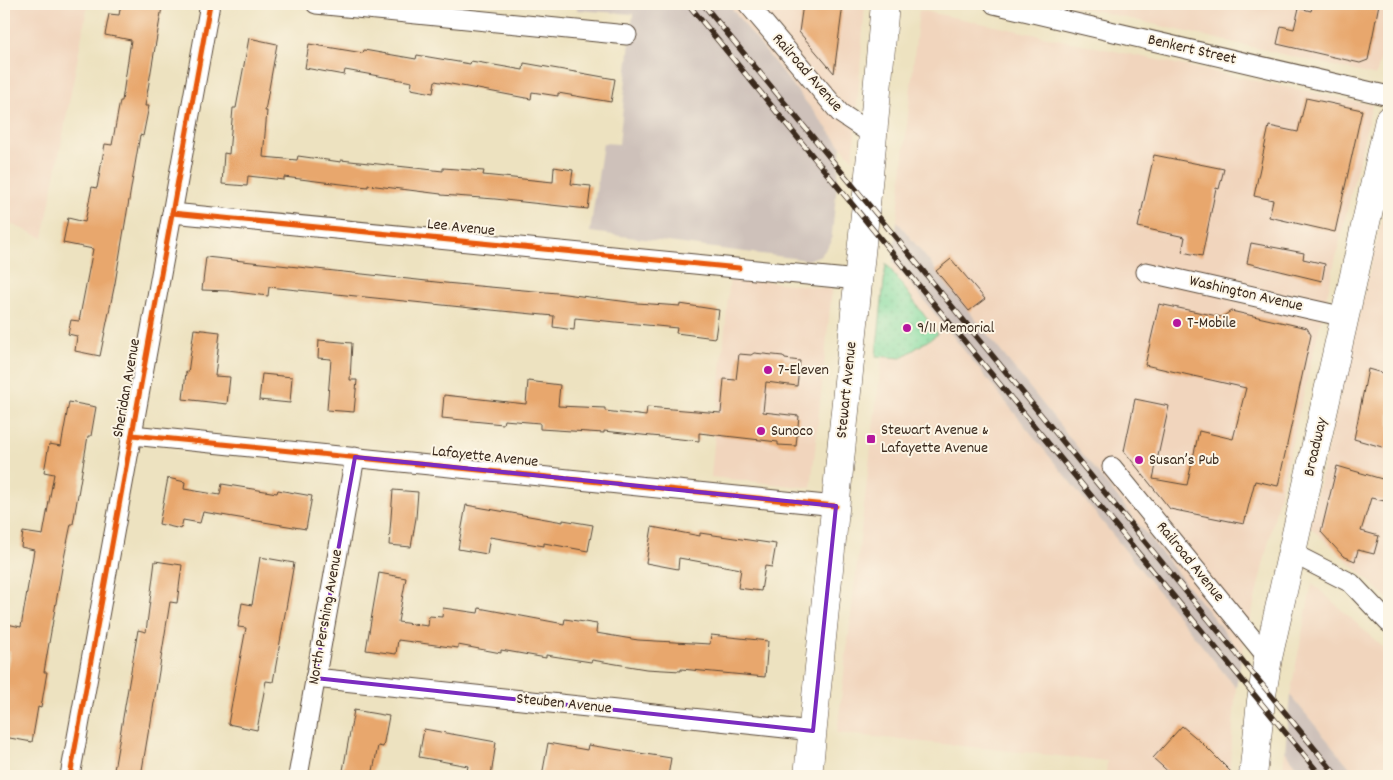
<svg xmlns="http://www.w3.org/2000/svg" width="1393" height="780" viewBox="0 0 1393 780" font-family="Dekko,sans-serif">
  <defs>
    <pattern id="park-dots" width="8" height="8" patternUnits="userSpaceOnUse" patternTransform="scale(1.25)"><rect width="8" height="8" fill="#83dba0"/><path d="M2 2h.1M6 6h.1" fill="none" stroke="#72bc89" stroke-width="1.8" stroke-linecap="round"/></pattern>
  </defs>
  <rect width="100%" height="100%" fill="#fcf5e5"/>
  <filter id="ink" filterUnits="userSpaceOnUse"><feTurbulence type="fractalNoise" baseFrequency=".02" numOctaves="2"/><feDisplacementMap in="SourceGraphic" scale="10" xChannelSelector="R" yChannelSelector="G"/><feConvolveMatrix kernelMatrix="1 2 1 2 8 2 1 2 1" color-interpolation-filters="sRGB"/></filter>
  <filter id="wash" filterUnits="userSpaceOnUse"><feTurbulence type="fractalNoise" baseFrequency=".0096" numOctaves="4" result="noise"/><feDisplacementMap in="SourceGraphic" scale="20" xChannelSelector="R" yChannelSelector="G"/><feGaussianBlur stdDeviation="1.12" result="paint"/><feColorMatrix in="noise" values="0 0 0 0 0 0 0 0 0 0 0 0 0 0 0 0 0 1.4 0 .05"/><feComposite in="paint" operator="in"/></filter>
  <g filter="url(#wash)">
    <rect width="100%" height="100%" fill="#ede2c0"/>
    <g fill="#f1d5bd">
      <path d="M4,4H88L43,238L4,221Z"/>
      <path d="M728,4H865L853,160L841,146Z"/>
      <path d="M1067,4H1389V25L1376,76Z"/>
      <path d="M919,10L1372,105L1242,654L897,221Z"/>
      <path d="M1389,188V599L1309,526Z"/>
      <path d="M893,262L1236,688L1229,776H1106L1107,761L837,733Z"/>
      <path d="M730,277L832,289L811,488L711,477Z"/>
      <path d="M1312,583L1389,653V776H1357L1290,695Z"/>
      <path d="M1285,751L1305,776H1282Z"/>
    </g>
    <g fill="#cec1ba">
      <path d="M577,4H728L841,146L831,243L821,255L808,260L590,232L603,143L619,144L633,14L577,10Z"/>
      <path d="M897,221L1242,654L1236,688L893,262Z"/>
      <path d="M1290,695L1357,776H1305L1285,751Z"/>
    </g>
    <path fill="url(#park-dots)" stroke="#5f825f" d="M886,263L938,334L901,358L876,356Z"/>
    <g id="blocks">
      <g fill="#e8a76d">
        <path d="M121,4H144L162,7L145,106H149L143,136L140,135L115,283L100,356L75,351L77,336L68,334L71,320L79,321L93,249L63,243L68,218L85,222L92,187L97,188L105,144L112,145L120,101H122L131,40L105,35L109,14L119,15Z"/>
        <path d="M803,4H843L834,73L799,32Z"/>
        <path d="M1313,4H1379L1368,60L1360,63L1277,44L1281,26L1294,29L1299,8L1311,11Z"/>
        <path d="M249,38L277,44L265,111H267L263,157L297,160L298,156L341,162V160L443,171V168L484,171L483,175L553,182L554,167L573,170L571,184L591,186L588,209L495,199L441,195V194L368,185V187L324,182L284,177V180L248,176L247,186L222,184L224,153L229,154L233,108H236Z"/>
        <path d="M309,44L363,53L364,50L416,59L417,55L470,64L471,61L523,70L524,63L615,79L611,102L558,93V96L532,92L531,99L435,81L433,93L411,89L412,82L345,70L344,75L305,68Z"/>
        <path d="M1306,98L1362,110L1335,232L1269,217L1273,200L1254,196L1269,126L1298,132Z"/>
        <path d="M1154,155L1224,169L1219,189L1216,188L1202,256L1182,252L1185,237L1138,227Z"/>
        <path d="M1251,243L1304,253L1303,259L1325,264L1322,281L1247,263Z"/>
        <path d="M206,257L445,283L557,293L637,303L680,306V304L719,310L715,338L676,333L677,328L575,318L574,330L553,327L554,316L481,309L269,287L268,296L228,291L202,290Z"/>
        <path d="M951,259L985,299L969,311L936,271Z"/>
        <path d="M1159,304L1222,317L1231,311L1307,328L1311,335L1278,486L1255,481L1244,524L1170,509L1124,451L1135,399L1169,406L1153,479L1187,485L1199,431L1233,439L1246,388L1145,365Z"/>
        <path d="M194,329L220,332L215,376L230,377L227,404L183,399L186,372L188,373Z"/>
        <path d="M319,340L352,343L350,380H357L354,412L327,410L331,359L318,358Z"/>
        <path d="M754,353L783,356L785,359L800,361L797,386L766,382L763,412L799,416L796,446L778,445V442L699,433V441L604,431V433L540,429V423L504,420L503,424L442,418L444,395L526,404L528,381L560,385L558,406L605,408V411L646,416L647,407L721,413L724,379L736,380L739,354L751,355Z"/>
        <path d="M1368,369L1389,375V449L1354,439Z"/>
        <path d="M262,374L292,377L290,403L259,400Z"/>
        <path d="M69,402L96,407L91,436H88L73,524H71L62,568L44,672H47L41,708L38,707L32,742L4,737V686L10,652L4,651V640L7,624L21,627L34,550L21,547L23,532L43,535L54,474L44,472L49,444L61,446Z"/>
        <path d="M1337,466L1389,481V502L1371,498L1361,531L1379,536L1374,554L1358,550L1355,561L1343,556L1321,532Z"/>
        <path d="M168,478L185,482L184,489L220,495L222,484L277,493L278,490L312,496L306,529L203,512L200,523L183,520L181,529L159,524Z"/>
        <path d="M393,490L418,492L416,518L411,547L389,545Z"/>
        <path d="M466,505L563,522V520L593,525L588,551L544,543V546L490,537L487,554L458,549Z"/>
        <path d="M652,527L700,536V533L776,544L772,567L765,566L761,591L738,588L741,569L679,558L678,569L646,563Z"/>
        <path d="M260,557L294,563L273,682L266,681L257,730L228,724L246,628L238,627L242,603L252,605Z"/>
        <path d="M155,561L182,565L177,603L170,602L150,728H149L141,776H113L138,630L146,632Z"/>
        <path d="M379,573L406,578L398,622L428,626L429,616L442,617L443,608L478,613L479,608L564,624L565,619L597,624L596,633L638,640L710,644L711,635L768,641L765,677L681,669V671L646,669L592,660L591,662L546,655V658L501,650V653L458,645V648L398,640L396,654L366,650Z"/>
        <path d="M354,710L389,716L383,747L378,746L372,776H342Z"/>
        <path d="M1182,726L1200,741L1235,776H1173L1153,758Z"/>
        <path d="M424,729L496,742L491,776H466L468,766L419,757Z"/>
        <path d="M548,743L587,750L588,745L671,758L668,776H599L566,772L565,776H542Z"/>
      </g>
    </g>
  </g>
  <g filter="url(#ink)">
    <use href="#blocks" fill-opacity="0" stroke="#564636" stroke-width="1"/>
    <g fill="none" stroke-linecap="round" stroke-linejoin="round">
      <g stroke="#564636" stroke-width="21">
        <g id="street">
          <path d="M316,4L627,35"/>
          <path d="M748,4L840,113L873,135"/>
          <path d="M994,4L1389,96"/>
          <path d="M172,213L858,280"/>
          <path d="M1146,272L1345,317"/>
          <path d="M132,435L836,506"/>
          <path d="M1112,467L1268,658"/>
          <path d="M1292,553L1351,583L1389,623"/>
          <path d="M315,678L813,731"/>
          <path d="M70,776L210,4"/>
          <path d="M298,776L355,457"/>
        </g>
      </g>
      <g stroke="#564636" stroke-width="29">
        <g id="secondary">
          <path d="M808,776L873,135L885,4"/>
          <path d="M1253,776L1261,701L1268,658L1389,120"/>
        </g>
      </g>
      <use href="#street" stroke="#fff" stroke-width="19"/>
      <use href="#secondary" stroke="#fff" stroke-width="28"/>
      <g stroke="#3b2a1e" stroke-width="5.5">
        <g id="rail">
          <path d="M688,4L1321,776"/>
          <path d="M703,4L892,233L1337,776"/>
        </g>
      </g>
      <use href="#rail" stroke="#fcf5e5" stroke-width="4" stroke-dasharray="11" stroke-linecap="butt"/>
      <g stroke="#fcf5e5" stroke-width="8">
        <g id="cycleway">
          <path d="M172,213L739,268"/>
          <path d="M132,435L836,506"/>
          <path d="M70,776L210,4"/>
        </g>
      </g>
      <use href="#cycleway" stroke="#e8590c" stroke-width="5"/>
    </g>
  </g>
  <path fill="none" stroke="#7b2cbf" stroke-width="4" stroke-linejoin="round" d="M355,457L836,506L813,731L315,678Z"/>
  <g fill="#b5179e" stroke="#fcf5e5" stroke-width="2">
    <circle cx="1177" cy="323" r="5"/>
    <circle cx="907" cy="328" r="5"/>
    <circle cx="768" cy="370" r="5"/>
    <circle cx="761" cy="431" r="5"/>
    <rect x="866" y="434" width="10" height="10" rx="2.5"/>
    <circle cx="1139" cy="460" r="5"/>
  </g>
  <g text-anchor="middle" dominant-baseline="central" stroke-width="4" stroke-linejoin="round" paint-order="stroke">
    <g font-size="16" fill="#3b2a1e" stroke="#fcf5e5">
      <text transform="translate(1192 50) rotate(13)">Benkert Street</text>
      <text transform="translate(807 73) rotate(49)">Railroad Avenue</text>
      <text transform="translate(461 228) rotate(6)">Lee Avenue</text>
      <text transform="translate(1246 294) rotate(13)">Washington Avenue</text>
      <text transform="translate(127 388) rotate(-80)">Sheridan Avenue</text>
      <text transform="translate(847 390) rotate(-84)">Stewart Avenue</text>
      <text transform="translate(1316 447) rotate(-77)">Broadway</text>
      <text transform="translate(485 457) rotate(6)">Lafayette Avenue</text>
      <text transform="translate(1190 562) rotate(51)">Railroad Avenue</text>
      <text transform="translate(326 617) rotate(-80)">North Pershing Avenue</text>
      <text transform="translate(564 704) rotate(6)">Steuben Avenue</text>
    </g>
    <g font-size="16" fill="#3b2a1e" stroke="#fcf5e5" text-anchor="start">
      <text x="1187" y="323">T-Mobile</text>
      <text x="917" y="328">9/11 Memorial</text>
      <text x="778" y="370">7-Eleven</text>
      <text x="881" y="430">Stewart Avenue &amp;<tspan x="881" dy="18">Lafayette Avenue</tspan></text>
      <text x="771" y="431">Sunoco</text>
      <text x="1149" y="460">Susan’s Pub</text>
    </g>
  </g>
  <rect width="1393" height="780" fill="none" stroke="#fcf5e5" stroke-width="20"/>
</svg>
